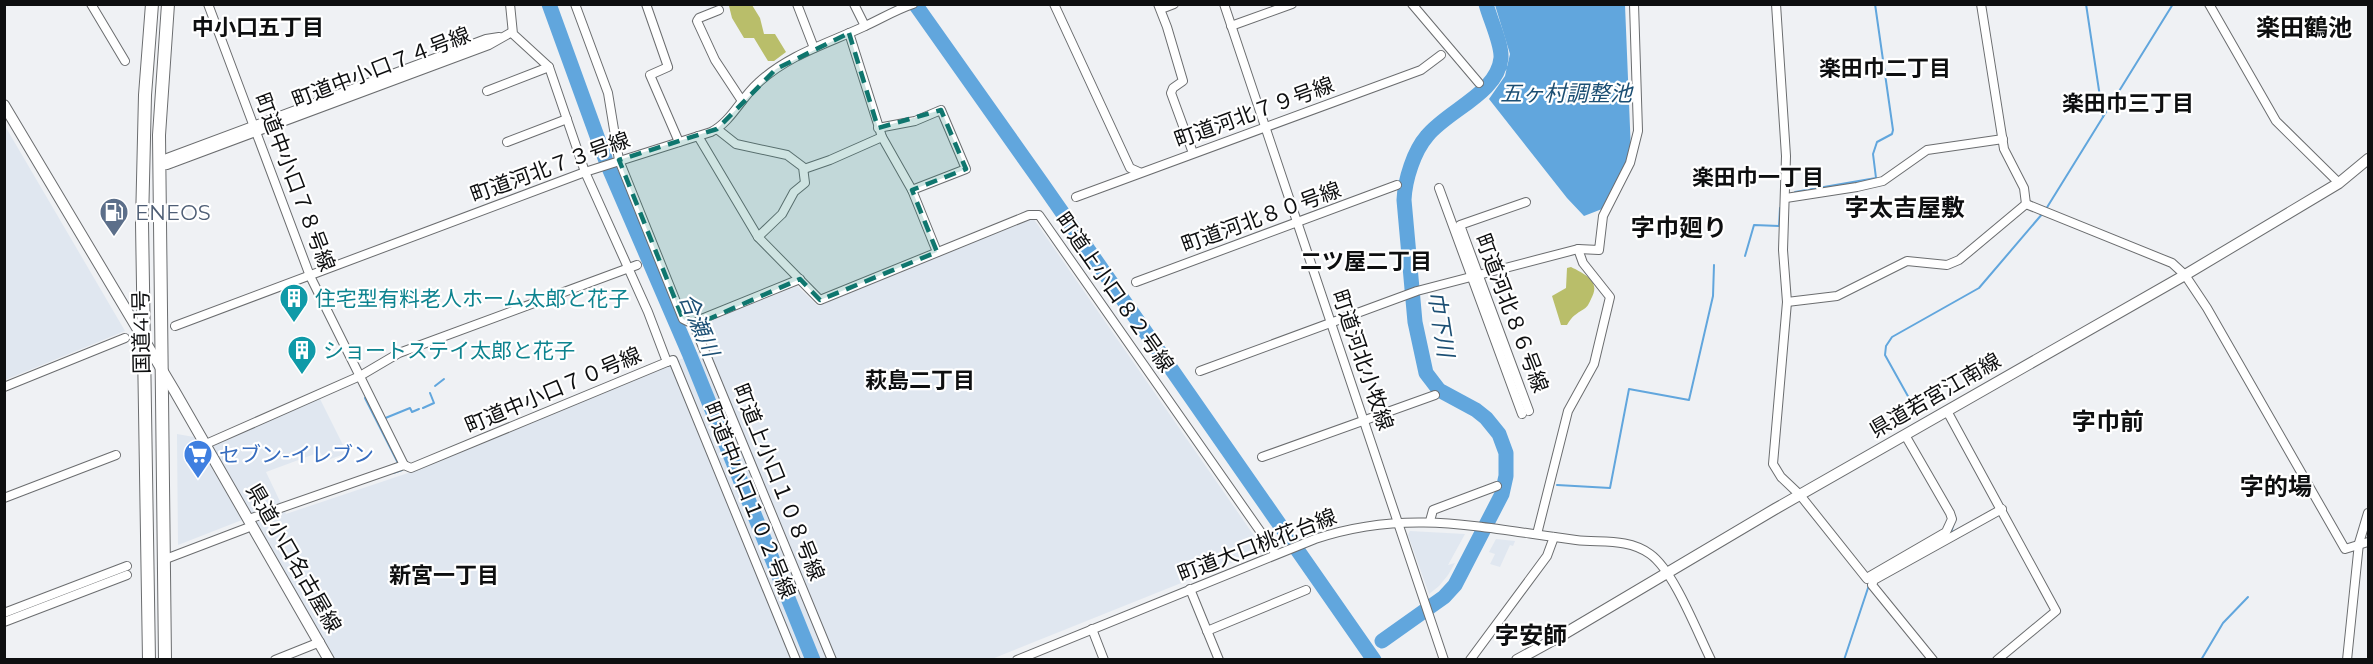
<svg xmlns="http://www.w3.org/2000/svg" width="2373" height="664" viewBox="0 0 2373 664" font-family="Montserrat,'Noto Sans JP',sans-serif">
  <rect width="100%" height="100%" fill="#eff1f4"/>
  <g fill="#e0e7f0">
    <path d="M5,126L125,331L5,380H4Z"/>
    <path d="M1033,218L1262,547L1261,551L992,659H335L213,448L215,443L319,397L347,453L325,461L320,452L266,472L286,514L411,472L710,347L701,324L797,286L818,306Z"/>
    <path d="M177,434L194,437L242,520L178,545Z"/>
    <path d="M1410,531L1465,534L1448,565L1455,563L1448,575L1439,586L1429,594L1408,535Z"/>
    <path d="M1496,539L1515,541L1513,546L1510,545L1500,567L1490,564L1495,554L1489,552Z"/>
  </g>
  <g fill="#b9be6a">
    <path d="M732,5H752L760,18L764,34H775L786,52L774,61H768L754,38H744L732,18L729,6Z"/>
    <path d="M1571,267C1583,273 1601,281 1592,297C1590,301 1588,307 1584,309C1576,314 1572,316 1567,325H1561L1552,296L1566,288L1567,268Z"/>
  </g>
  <path fill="#61a6dd" d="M1495,5H1625L1631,152L1629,164L1602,209L1584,216L1567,198L1489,99L1505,76L1510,54Z"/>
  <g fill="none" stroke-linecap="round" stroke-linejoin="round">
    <g stroke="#61a6dd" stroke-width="2">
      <path d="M2086,4L2103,117"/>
      <path d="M1494,79L1508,67"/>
      <path d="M1795,192L1876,178L1873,154L1877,142L1892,134L1893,130L1875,4"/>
      <path d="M2046,209L2173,4"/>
      <path d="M1745,256L1754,225L1779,226L1780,208"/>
      <path d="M435,386L444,379"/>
      <path d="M365,398L398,463"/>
      <path d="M423,408L434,403L430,393"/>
      <path d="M1919,416L1885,355L1886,346L1892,337L1979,288L2043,213"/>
      <path d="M383,419L410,408L412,412L419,409"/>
      <path d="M393,473L402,470"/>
      <path d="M1557,485L1610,488L1629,389L1689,400L1713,296L1714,265"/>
      <path d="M1951,533L1955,518"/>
      <path d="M17,613L51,600"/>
      <path d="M1844,660L1869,585"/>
      <path d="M2201,660L2223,623L2248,597"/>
    </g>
    <g stroke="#61a6dd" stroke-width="15">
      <path d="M549,4L606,161L689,353L813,660"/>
      <path d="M915,4L1041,182L1374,660"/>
      <path d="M1382,641L1444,597L1455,585L1502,494L1506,476V453L1499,434L1486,418L1476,410L1439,390L1426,373L1415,322L1404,200C1405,179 1414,151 1427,136C1448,110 1498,93 1501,58C1502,44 1490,19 1486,4"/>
    </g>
    <g stroke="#6b6d6f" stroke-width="10">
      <g id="minor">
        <path d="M91,4L125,61"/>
        <path d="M208,4L310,276L404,465"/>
        <path d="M575,4L608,93L619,160L683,319L695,325"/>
        <path d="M646,4L668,67L650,75L679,142"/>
        <path d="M797,4L814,48"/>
        <path d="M854,4L865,26"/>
        <path d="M1054,4L1130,168L1139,172"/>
        <path d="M1158,4L1167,27L1183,81L1173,88L1171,93L1193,153"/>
        <path d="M1224,4L1444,660"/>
        <path d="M1412,4L1479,83"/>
        <path d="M1776,4L1786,156L1783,250L1787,302L1773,464L1781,477L1800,495L1867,579L1870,576L1946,532L1952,519L1950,513L1905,435"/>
        <path d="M1981,4L2004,149L2024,188L2026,204"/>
        <path d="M2209,4L2276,121L2339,183"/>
        <path d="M1161,9L1174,4"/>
        <path d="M719,10L699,18L697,21L715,60L742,101"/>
        <path d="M1231,26L1292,4"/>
        <path d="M849,33L882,137L912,190L937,252"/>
        <path d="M487,91L549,67"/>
        <path d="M878,128L915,121L941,110L966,169L912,190"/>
        <path d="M717,129L736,144L787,155L803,167L805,183L794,192L782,214L758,237"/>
        <path d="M698,136L758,237L820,300L1029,215H1039L1276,554"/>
        <path d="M507,142L567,119"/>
        <path d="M167,158L486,39L499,37"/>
        <path d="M167,165L489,45L512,32"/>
        <path d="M804,169L830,160L882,137"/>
        <path d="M1439,188L1522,414"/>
        <path d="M1076,197L1421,70L1441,55"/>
        <path d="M1786,198L1857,187L1883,181L1927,150L2003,139"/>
        <path d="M1526,202L1460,225L1529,411"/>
        <path d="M2026,204L2172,263L2185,275L2207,308L2345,549L2368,542"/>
        <path d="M800,279L699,320L695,328L832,660"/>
        <path d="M1136,282L1397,185"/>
        <path d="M1787,302L1837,296L1907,261L1947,265L1959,260L2026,204"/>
        <path d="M175,326L585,172L711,132C731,122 741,98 758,83C788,55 826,44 863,27C879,20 895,10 913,4"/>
        <path d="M667,362L673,360L796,660"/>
        <path d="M1200,371L1417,291L1578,249L1599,250L1603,216L1630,163L1638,131L1634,4"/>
        <path d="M4,387L125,338"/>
        <path d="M1947,411L2056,611L1997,660"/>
        <path d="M206,444L360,376L399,353L637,265"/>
        <path d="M1262,457L1435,395"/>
        <path d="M4,498L116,455"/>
        <path d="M249,519L404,465L411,468L667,362L648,312L585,172L549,67L513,34L510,4"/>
        <path d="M1430,521L1433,510L1497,486"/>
        <path d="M1537,534L1568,411L1594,364L1610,297L1583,263L1578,249"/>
        <path d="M163,560L247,528"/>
        <path d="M1190,589L1219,660"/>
        <path d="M4,613L127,566"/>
        <path d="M4,622L127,575"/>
        <path d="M1092,629L1104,660"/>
        <path d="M1207,631L1306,590"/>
        <path d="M275,660L320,642"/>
        <path d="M1017,660L1315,539C1408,508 1482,528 1576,540C1601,543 1628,538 1650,554C1674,571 1697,632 1711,660"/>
        <path d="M1470,660L1547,556L1554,537"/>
        <path d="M1933,660L1872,585L1874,580L2002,509"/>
        <path d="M2347,660L2359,543L2368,513"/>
      </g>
    </g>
    <g stroke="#6b6d6f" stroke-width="12">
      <g id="major">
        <path d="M4,105L174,390L329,660"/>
        <path d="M1517,660L1564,634L1775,509L2185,275L2339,183L2368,159"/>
      </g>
    </g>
    <g stroke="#6b6d6f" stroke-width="14">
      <g id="highway">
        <path d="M149,660L142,223L145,95L152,4"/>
        <path d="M165,660L159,135L168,4"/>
      </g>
    </g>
    <use href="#minor" stroke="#fff" stroke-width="8"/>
    <use href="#major" stroke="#fff" stroke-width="10"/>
    <use href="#highway" stroke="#fff" stroke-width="12"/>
  </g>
  <path fill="#0f766e" fill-opacity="0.2" stroke="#0f766e" stroke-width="4.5" stroke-dasharray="12 8" stroke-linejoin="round" d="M849,33L878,128L941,110L966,169L912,190L937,252L820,300L800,279L695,325L683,319L619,160L717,129L776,69Z"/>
  <defs>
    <g id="fuel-pin" transform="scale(1.5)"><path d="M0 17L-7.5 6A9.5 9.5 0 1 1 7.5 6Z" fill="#5c6f8a" stroke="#fff"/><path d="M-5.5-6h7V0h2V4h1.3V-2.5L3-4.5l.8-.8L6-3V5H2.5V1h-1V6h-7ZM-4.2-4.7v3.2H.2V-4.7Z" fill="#fff"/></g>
    <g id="building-pin" transform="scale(1.5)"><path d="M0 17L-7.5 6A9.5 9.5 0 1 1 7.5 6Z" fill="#0f9aa8" stroke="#fff"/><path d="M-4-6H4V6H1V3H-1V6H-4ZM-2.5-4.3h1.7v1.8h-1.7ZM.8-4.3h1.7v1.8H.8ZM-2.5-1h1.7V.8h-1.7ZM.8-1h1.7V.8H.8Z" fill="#fff"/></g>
    <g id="supermarket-pin" transform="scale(1.5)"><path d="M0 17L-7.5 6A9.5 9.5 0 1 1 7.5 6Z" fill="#3f7fe0" stroke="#fff"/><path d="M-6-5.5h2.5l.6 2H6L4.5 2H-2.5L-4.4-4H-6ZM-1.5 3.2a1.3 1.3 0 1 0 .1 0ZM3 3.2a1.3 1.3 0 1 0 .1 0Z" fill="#fff"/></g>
  </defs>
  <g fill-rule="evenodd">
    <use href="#fuel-pin" x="114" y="212"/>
    <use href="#building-pin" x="294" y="298"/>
    <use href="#building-pin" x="302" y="350"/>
    <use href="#supermarket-pin" x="198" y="454"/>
  </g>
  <g text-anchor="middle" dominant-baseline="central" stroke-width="4.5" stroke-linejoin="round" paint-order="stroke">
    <g font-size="21" fill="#0e0f10" stroke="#fff">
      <text transform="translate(381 67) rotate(-21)">町道中小口７４号線</text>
      <text transform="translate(1254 112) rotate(-20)">町道河北７９号線</text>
      <text transform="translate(550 167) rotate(-20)">町道河北７３号線</text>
      <text transform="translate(295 182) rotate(69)">町道中小口７８号線</text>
      <text transform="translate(1261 217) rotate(-20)">町道河北８０号線</text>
      <text transform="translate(1115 292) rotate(55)">町道上小口８２号線</text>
      <text transform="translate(1512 313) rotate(69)">町道河北８６号線</text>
      <text transform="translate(141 332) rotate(-91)">国道41号</text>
      <text transform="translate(1363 360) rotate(71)">町道河北小牧線</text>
      <text transform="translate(553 390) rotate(-23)">町道中小口７０号線</text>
      <text transform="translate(1935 395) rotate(-30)">県道若宮江南線</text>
      <text transform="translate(779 482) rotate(68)">町道上小口１０８号線</text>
      <text transform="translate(750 500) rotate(68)">町道中小口１０２号線</text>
      <text transform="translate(1257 545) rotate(-21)">町道大口桃花台線</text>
      <text transform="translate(294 558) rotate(60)">県道小口名古屋線</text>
    </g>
    <g font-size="21" fill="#4e5e75" stroke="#fff" text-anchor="start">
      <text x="135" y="212">ENEOS</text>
    </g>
    <g font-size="21" fill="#0d838f" stroke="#fff" text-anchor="start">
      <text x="315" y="298">住宅型有料老人ホーム太郎と花子</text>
      <text x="323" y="350">ショートステイ太郎と花子</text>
    </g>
    <g font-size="21" fill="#366cbe" stroke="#fff" text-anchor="start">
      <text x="219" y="454">セブン-イレブン</text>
    </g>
    <g font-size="22" font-weight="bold" fill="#0e0f10" stroke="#fff">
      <text x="258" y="27">中小口五丁目</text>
      <text x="1885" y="68">楽田巾二丁目</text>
      <text x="2128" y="103">楽田巾三丁目</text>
      <text x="1758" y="177">楽田巾一丁目</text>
      <text x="1366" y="261">二ツ屋二丁目</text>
      <text x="920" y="380">萩島二丁目</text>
      <text x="444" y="575">新宮一丁目</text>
    </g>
    <g font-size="22" font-style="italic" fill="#1b4e73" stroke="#fff">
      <text x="1566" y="93">五ヶ村調整池</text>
      <text transform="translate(1441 324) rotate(81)">巾下川</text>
      <text transform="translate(699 325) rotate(67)">合瀬川</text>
    </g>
    <g font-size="24" font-weight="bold" fill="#0e0f10" stroke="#fff">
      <text x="2304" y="27">楽田鶴池</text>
      <text x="1905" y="207">字太吉屋敷</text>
      <text x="1679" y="227">字巾廻り</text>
      <text x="2108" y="421">字巾前</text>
      <text x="2276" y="486">字的場</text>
      <text x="1531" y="635">字安師</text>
    </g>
  </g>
  <rect width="2373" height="664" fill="none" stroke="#0e0f10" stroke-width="12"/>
</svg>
